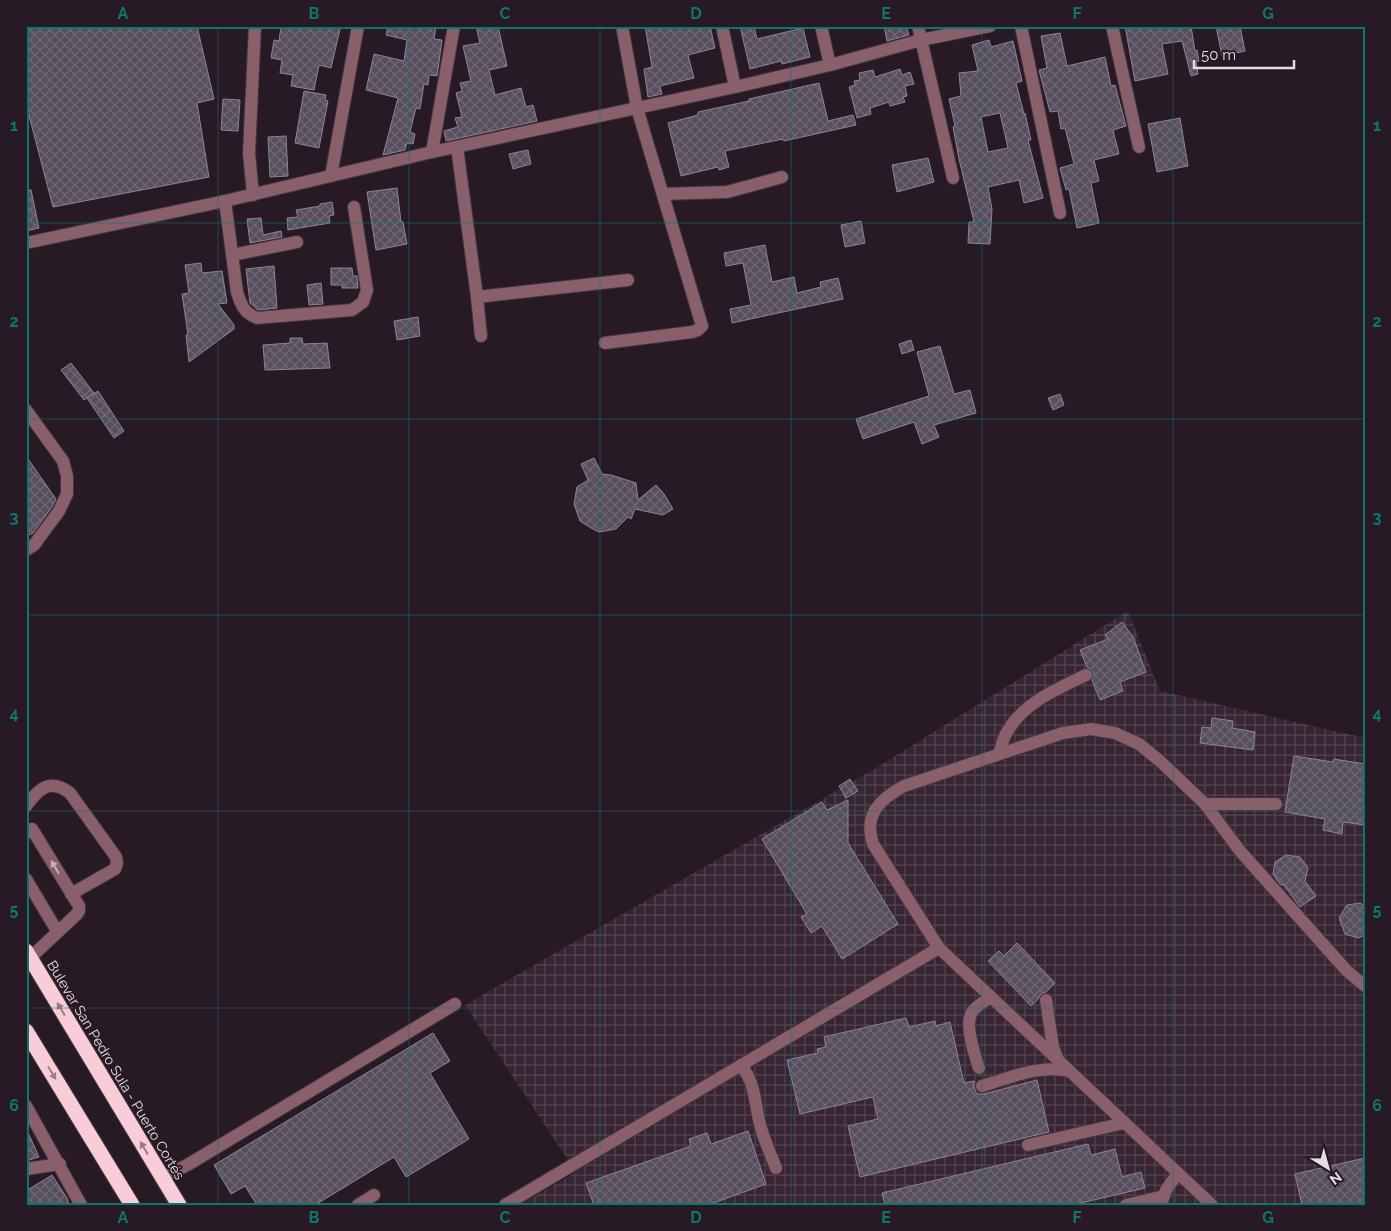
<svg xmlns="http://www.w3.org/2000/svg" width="1391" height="1231" viewBox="0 0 1391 1231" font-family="Raleway,sans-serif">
  <defs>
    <pattern id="industrial-grid" width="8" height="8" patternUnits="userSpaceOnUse" patternTransform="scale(1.25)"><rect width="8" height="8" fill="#382533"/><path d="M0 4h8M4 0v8" fill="none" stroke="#554450"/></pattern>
    <pattern id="building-cross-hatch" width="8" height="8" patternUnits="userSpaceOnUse" patternTransform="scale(1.25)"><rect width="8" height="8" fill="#574e5e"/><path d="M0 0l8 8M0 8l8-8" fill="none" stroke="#6f6775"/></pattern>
  </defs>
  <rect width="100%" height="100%" fill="#281a25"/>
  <path fill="url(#industrial-grid)" d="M1128,611L1160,691L1365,738V1205H520L576,1172L465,1005L876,768Z"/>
  <g fill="url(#building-cross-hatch)" stroke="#8d8394" fill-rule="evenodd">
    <path d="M26,26H197L214,99L197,103L209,177L53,207L26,104Z"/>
    <path d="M281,26H336V28L340,29L331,68L319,65L314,90L291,86L293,75L280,73L282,60L271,58L274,40L279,41Z"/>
    <path d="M388,26H436L434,39L442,40L437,76L429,75L428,85L424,84L420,109L416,108L410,132L415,134L413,144L407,143L405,150L383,155L398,98L366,90L374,54L404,61L407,40L386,35Z"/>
    <path d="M476,26H498L507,66L489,70L495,95L521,88L526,107L533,105L537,121L446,141L444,131L458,127L455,118L462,117L456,93L462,91L460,83L471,81L463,46L480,43Z"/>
    <path d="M645,26H710L715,48L688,55L694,78L660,86L662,94L648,97L644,69L652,67Z"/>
    <path d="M740,26H754L757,39L803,28L810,57L782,64L781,61L750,69Z"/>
    <path d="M884,26H906L909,35L887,41Z"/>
    <path d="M1125,26H1191L1195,51L1197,50L1199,61H1196L1198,74L1191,76L1182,41L1162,44L1168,74L1135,81Z"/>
    <path d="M1216,26H1240L1245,51L1222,56Z"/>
    <path d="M1060,33L1067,66L1105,57L1111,86L1115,85L1126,126L1113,130L1119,154L1094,160L1099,181L1091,183L1099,223L1077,228L1069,189L1066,190L1060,168L1074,164L1065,128L1061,129L1058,111L1050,112L1039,70L1047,68L1041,36Z"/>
    <path d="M989,40L991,47L1013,41L1022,81L1016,83L1024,114L1025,113L1031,140H1028L1043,198L1024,203L1019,180L988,187L992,209L990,244L968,243L969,222H974L959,159L953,127L955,126L949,99L961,96L959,73L978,71L972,45ZM1000,113L1008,148L988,152L981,117Z"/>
    <path d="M900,69L902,75L910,72L914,84L905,86L907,96L903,97L905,102L890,106L889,102L870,108L871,114L857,118L849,87L855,85L854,81L860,80L859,73L873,70L875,77Z"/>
    <path d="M819,83L828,121L853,115L856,125L784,141L783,139L725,151L729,167L719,170L718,167L681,176L668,123L698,115V112L749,101V99Z"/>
    <path d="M304,91L326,95L325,100L328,101L319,148L295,143Z"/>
    <path d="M223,99L240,100L238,131L221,130Z"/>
    <path d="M1180,118L1188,166L1157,172L1148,124Z"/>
    <path d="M286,136L288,176L270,177L268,137Z"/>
    <path d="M528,150L531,164L513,169L509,154Z"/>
    <path d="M928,158L934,182L897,192L892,165Z"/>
    <path d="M397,188L401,222H403L407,244L376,250L367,192Z"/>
    <path d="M26,190H31L39,228L26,231Z"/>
    <path d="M332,202L334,215L329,216L330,223L288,230L287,218L298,217L296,210L320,206V204Z"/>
    <path d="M261,218L263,235L281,231L282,237L250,243L247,219Z"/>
    <path d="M861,221L865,243L845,247L841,225Z"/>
    <path d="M765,245L772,282L794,277L797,293L821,287L820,282L838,278L843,299L732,323L730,309L751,305L743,263L726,266L724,253Z"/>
    <path d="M201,263L202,273L222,271L227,303L218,304L234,325V329L189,362L186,335H188L182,294L189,293L185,265Z"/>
    <path d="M274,266L277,308L258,310L250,303L246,269Z"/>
    <path d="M331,268H352L353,276H357L358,288H342V285H331Z"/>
    <path d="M321,283L323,304L309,305L307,285Z"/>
    <path d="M418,317L420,336L397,340L394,321Z"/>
    <path d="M290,338H302L303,344L327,343L330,368L265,370L263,345L290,343Z"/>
    <path d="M911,340L914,350L902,354L899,344Z"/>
    <path d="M940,346L954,394L970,390L976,413L934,425L939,437L922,444L914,422L863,439L856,419L929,396L917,352Z"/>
    <path d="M71,363L94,393L84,400L61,370Z"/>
    <path d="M98,391L124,431L114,438L87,398Z"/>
    <path d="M1060,394L1064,405L1053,410L1048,398Z"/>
    <path d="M26,456L56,499L52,507L33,533L26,537Z"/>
    <path d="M594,458L602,474L611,475L636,483L638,500L656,485L664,494L673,509L663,515L635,509L631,519L628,517L616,529L599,532L591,528L580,521L574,504L577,487L588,480L581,464Z"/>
    <path d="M1122,622L1133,637L1146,672L1120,682L1123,691L1100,700L1092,680L1093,672L1087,667L1080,650L1108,639L1105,635Z"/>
    <path d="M1212,718L1233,721L1232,728L1255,732L1253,750L1200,743L1202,727L1211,728Z"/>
    <path d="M1294,756L1333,762L1334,759L1365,764V825L1343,822L1342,834L1323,830L1325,819L1285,812Z"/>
    <path d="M850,779L858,791L846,798L839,786Z"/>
    <path d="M848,800V843L898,924L842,959L822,926L811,933L801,917L807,914L762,839L822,802L827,810Z"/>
    <path d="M1286,855L1300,857L1308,868L1305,881L1316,896L1300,907L1284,885L1280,884L1273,874L1275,862Z"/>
    <path d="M1360,903L1365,906V935L1358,938L1345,934L1339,918L1347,905Z"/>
    <path d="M1017,943L1055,983L1046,992L1041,994L1038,999L1031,1006L988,961L999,951L1004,956Z"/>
    <path d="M906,1018L909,1027L935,1021L936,1026L950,1022L964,1083L974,1081V1088L977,1094H984L1037,1080L1049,1132L860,1177L848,1126L878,1119L873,1097L800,1114L787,1060L818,1053L817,1049L826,1047L824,1037Z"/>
    <path d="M433,1033L450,1061L430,1073L469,1139L406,1177L394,1157L315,1205H257L245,1186L231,1194L214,1165Z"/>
    <path d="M26,1128L39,1157L26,1161Z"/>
    <path d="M748,1131L766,1184L708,1205H594L586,1183L691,1146L689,1139L707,1133L711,1144Z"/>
    <path d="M1088,1144L1091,1155L1115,1149L1122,1177L1141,1172L1145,1188L1072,1205H885L882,1193Z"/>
    <path d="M1365,1158V1205H1302L1295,1174Z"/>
    <path d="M52,1175L67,1198L69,1205H26V1191Z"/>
  </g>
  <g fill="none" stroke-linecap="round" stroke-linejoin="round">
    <g stroke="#433540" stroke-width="14">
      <g id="minor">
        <path d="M722,26L735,87"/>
        <path d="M821,26L830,65"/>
        <path d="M918,26L953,178"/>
        <path d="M1021,26L1060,213"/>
        <path d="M1112,26L1139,147"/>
        <path d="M457,147L477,297L628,280"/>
        <path d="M432,152L454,26"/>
        <path d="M331,176L358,26"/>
        <path d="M663,194L727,192L782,177"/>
        <path d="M253,195L249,153L255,26"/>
        <path d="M225,201L237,292C241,305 244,313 257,318L352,310L363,302L367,290L354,207"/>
        <path d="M26,243L225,201L432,152L735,87L830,65L921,40L990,26"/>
        <path d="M232,255L297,242"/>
        <path d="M477,297L481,336"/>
        <path d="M605,343L692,332L698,330L702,326L637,108L622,26"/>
        <path d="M26,410L63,461L67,476V494L59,511L34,545L26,550"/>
        <path d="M999,754C1001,747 1003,738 1007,732C1023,703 1057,689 1086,675"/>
        <path d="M1205,804H1276"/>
        <path d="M26,806C39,788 50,778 70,793L116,857L117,863L115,869L71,894"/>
        <path d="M26,833L32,829L79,906V911L77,914L30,958"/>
        <path d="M26,879L57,931"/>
        <path d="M1046,1000L1053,1047L1058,1060"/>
        <path d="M741,1065C757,1086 754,1104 761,1128C765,1142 771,1155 776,1168"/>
        <path d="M979,1068C975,1056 964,1024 972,1012C976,1006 985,1001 991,997"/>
        <path d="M982,1086C1010,1078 1039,1064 1069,1071"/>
        <path d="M26,1106L81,1205"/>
        <path d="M1028,1145L1124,1123"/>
        <path d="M26,1169L60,1164"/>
        <path d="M162,1178L189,1164L455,1004"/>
        <path d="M1162,1202L1166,1190L1178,1173"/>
        <path d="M358,1205L374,1195"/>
        <path d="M505,1205L939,948"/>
        <path d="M1126,1205L1164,1196"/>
        <path d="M1212,1205L939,948L873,844C863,815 880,799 904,786L1063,733L1091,729L1115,733L1139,744L1161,762L1205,804L1240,851L1347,971L1365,986"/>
      </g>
    </g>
    <g stroke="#433540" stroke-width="17">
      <g id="highway">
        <path d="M26,951L179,1205"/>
        <path d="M26,1031L132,1205"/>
      </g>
    </g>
    <use href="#minor" stroke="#885f6b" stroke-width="12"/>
    <use href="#highway" stroke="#f8cdd8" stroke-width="15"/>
  </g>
  <defs><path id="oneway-solid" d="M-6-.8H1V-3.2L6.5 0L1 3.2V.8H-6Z" transform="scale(1.25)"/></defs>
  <use fill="#c5b0b9" href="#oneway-solid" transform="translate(55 867) rotate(-121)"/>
  <g fill="#9a7c87">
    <use href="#oneway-solid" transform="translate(61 1009) rotate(-121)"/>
    <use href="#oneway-solid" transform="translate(52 1073) rotate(59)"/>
    <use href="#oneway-solid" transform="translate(144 1148) rotate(-121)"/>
  </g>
  <path fill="none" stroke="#0f766e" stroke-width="1" stroke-opacity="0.55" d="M218,26V1205M409,26V1205M600,26V1205M791,26V1205M982,26V1205M1173,26V1205M26,223H1365M26,419H1365M26,615H1365M26,811H1365M26,1008H1365"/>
  <g text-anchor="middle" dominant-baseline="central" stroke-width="4" stroke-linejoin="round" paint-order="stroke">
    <g font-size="14" fill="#e6dce3" stroke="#281a25">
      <text transform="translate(116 1070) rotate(59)">Bulevar San Pedro Sula - Puerto Cortés</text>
    </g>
  </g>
  <rect width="1391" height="1231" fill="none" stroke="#281a25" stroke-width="55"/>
  <g transform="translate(1328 1168) rotate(143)" stroke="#281a25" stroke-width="4" paint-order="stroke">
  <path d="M0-4L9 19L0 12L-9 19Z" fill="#e6dce3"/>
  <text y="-8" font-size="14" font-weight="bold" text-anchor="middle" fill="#e6dce3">N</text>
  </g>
  <path d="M1194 60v8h100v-8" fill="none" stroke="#e6dce3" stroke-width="2.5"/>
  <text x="1201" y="60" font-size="15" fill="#e6dce3" stroke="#281a25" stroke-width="4" paint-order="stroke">50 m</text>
  <rect x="28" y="28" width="1336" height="1176" fill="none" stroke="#0f766e" stroke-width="2"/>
  <g font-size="16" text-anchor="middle" font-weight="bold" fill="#0f766e">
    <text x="123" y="19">A</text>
    <text x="314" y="19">B</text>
    <text x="505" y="19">C</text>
    <text x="696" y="19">D</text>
    <text x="886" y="19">E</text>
    <text x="1077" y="19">F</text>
    <text x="1268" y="19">G</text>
    <text x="14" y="131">1</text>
    <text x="1377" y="131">1</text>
    <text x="14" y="327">2</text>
    <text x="1377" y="327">2</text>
    <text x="14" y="523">3</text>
    <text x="1377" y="523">3</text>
    <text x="14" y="719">4</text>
    <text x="1377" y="719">4</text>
    <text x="14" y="915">5</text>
    <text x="1377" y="915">5</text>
    <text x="14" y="1111">6</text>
    <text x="1377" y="1111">6</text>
    <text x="123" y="1223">A</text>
    <text x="314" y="1223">B</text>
    <text x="505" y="1223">C</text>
    <text x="696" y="1223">D</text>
    <text x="886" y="1223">E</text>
    <text x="1077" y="1223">F</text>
    <text x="1268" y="1223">G</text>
  </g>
</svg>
